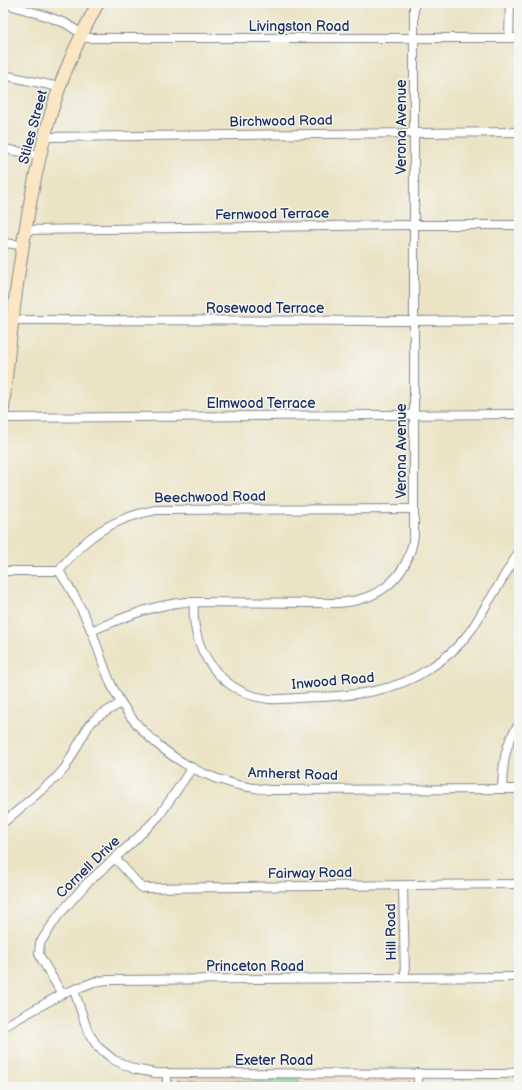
<svg xmlns="http://www.w3.org/2000/svg" width="522" height="1090" viewBox="0 0 522 1090" font-family="'Balsamiq Sans',sans-serif">
  <rect width="100%" height="100%" fill="#f6f6f2"/>
  <filter id="ink" filterUnits="userSpaceOnUse"><feTurbulence type="fractalNoise" baseFrequency=".025" numOctaves="2"/><feDisplacementMap in="SourceGraphic" scale="8" xChannelSelector="R" yChannelSelector="G"/><feConvolveMatrix kernelMatrix="1 2 1 2 8 2 1 2 1" color-interpolation-filters="sRGB"/></filter>
  <filter id="wash" filterUnits="userSpaceOnUse"><feTurbulence type="fractalNoise" baseFrequency=".012" numOctaves="4" result="noise"/><feDisplacementMap in="SourceGraphic" scale="16" xChannelSelector="R" yChannelSelector="G"/><feGaussianBlur stdDeviation="0.9" result="paint"/><feColorMatrix in="noise" values="0 0 0 0 0 0 0 0 0 0 0 0 0 0 0 0 0 1.4 0 .05"/><feComposite in="paint" operator="in"/></filter>
  <g filter="url(#wash)">
    <rect width="100%" height="100%" fill="#ebe3c4"/>
    <path fill="#efd6bc" d="M180,1076H412V1087H176V1082L178,1078Z"/>
    <g fill="#8bdfa1" stroke="#538780">
      <path d="M273,1079H299L300,1087H273Z"/>
      <rect x="179" y="1081" width="91" height="6"/>
    </g>
  </g>
  <g filter="url(#ink)">
    <g fill="none" stroke-linecap="round" stroke-linejoin="round">
      <g stroke="#838991" stroke-width="10">
        <g id="minor">
          <path d="M3,3L46,16L65,23L82,34"/>
          <path d="M80,38H519"/>
          <path d="M509,38L510,3"/>
          <path d="M3,75L59,87"/>
          <path d="M44,137L519,132"/>
          <path d="M3,149L40,155"/>
          <path d="M25,230L407,225H519"/>
          <path d="M3,243L23,245"/>
          <path d="M12,320L414,321L519,320"/>
          <path d="M3,418L519,414"/>
          <path d="M3,571H59"/>
          <path d="M59,571C72,590 83,611 92,632C99,650 104,669 112,686C134,733 181,770 231,783C243,787 256,788 269,790L519,789"/>
          <path d="M59,571C85,536 113,518 156,510L414,509"/>
          <path d="M194,602C190,648 220,694 269,699C285,700 304,697 320,697C359,695 397,691 430,668C444,659 458,648 468,634C474,627 479,617 484,609C496,590 507,571 519,552"/>
          <path d="M91,631C122,618 152,605 186,602L336,603C379,601 408,578 414,535V3"/>
          <path d="M502,789C503,766 504,744 519,724"/>
          <path d="M3,823L58,776L65,768L89,725L97,717L121,703"/>
          <path d="M115,858L142,888L519,884"/>
          <path d="M403,886L405,978"/>
          <path d="M74,990L88,1032L98,1047L114,1060L134,1069L155,1073L506,1074L519,1070"/>
          <path d="M62,994L42,960L39,954L40,943L58,916L86,884L136,839L159,816L192,768"/>
          <path d="M3,1027L62,994L94,982L107,980L519,977"/>
          <path d="M167,1073V1087"/>
          <path d="M418,1073V1087"/>
        </g>
      </g>
      <g stroke="#838991" stroke-width="14">
        <path id="secondary" d="M3,409C10,333 19,257 34,183C41,151 48,119 59,89C69,59 83,31 98,3"/>
      </g>
      <g stroke="#838991" stroke-width="1.5" stroke-dasharray="1 3" stroke-linecap="butt">
        <path d="M178,1081L179,1087"/>
        <path d="M408,1081L409,1087"/>
      </g>
      <use href="#minor" stroke="#fff" stroke-width="8"/>
      <use href="#secondary" stroke="#fbe6c3" stroke-width="12"/>
    </g>
  </g>
  <g text-anchor="middle" dominant-baseline="central" stroke-width="3" stroke-linejoin="round" paint-order="stroke">
    <g font-size="14" fill="#1b2f5e" stroke="#f6f6f2">
      <text x="299" y="26">Livingston Road</text>
      <text transform="translate(281 121) rotate(-1)">Birchwood Road</text>
      <text transform="translate(33 127) rotate(-75)">Stiles Street</text>
      <text transform="translate(401 127) rotate(-90)">Verona Avenue</text>
      <text transform="translate(272 214) rotate(-1)">Fernwood Terrace</text>
      <text x="265" y="308">Rosewood Terrace</text>
      <text x="261" y="403">Elmwood Terrace</text>
      <text transform="translate(401 451) rotate(-90)">Verona Avenue</text>
      <text transform="translate(210 497) rotate(-1)">Beechwood Road</text>
      <text transform="translate(333 681) rotate(-5)">Inwood Road</text>
      <text transform="translate(293 774) rotate(2)">Amherst Road</text>
      <text transform="translate(88 867) rotate(-44)">Cornell Drive</text>
      <text transform="translate(310 873) rotate(-1)">Fairway Road</text>
      <text transform="translate(391 932) rotate(-91)">Hill Road</text>
      <text x="255" y="966">Princeton Road</text>
      <text x="274" y="1060">Exeter Road</text>
    </g>
  </g>
  <rect width="522" height="1090" fill="none" stroke="#f6f6f2" stroke-width="16"/>
</svg>
